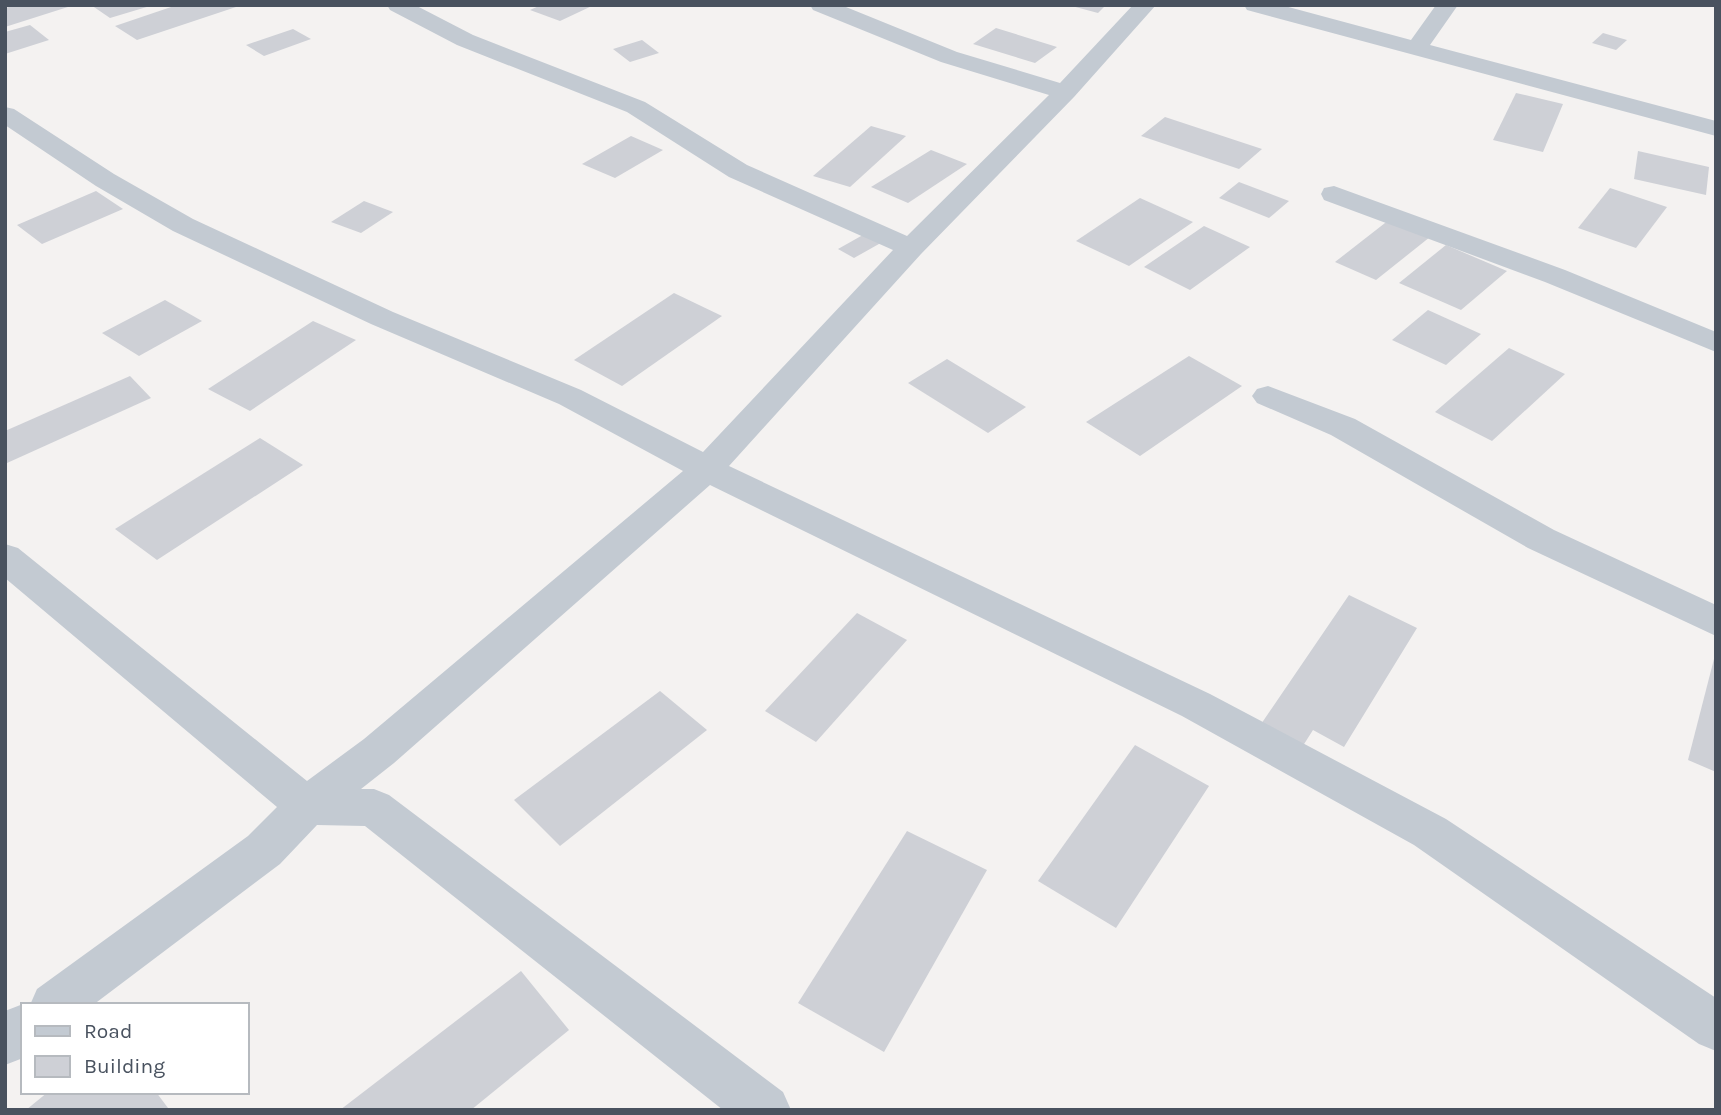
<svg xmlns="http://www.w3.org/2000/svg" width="1721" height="1115" viewBox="0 0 1721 1115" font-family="Karla,sans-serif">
  <rect width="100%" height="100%" fill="#f4f2f1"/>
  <g fill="#ced0d6">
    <path d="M16,5H71V6L5,27V8Z"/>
    <path d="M91,5H150V6L110,18Z"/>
    <path d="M177,5L239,6L137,40L115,26Z"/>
    <path d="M541,5H594L560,21L530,10Z"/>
    <path d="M1068,5H1106L1098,13Z"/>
    <path d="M30,25L49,40L5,54V32Z"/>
    <path d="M996,28L1057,47L1035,63L973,44Z"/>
    <path d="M293,29L311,39L264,56L246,45Z"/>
    <path d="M1603,33L1627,40L1616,50L1592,43Z"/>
    <path d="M642,40L659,53L630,62L613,49Z"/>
    <path d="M1516,93L1563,104L1543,152L1493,140Z"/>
    <path d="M1165,117L1262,149L1239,169L1141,136Z"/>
    <path d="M871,126L906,136L850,187L813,176Z"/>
    <path d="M631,136L663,150L615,178L582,164Z"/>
    <path d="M931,150L967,164L908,203L871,187Z"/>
    <path d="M1638,151L1709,167L1706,195L1634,179Z"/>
    <path d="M1239,182L1289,201L1269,218L1219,198Z"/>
    <path d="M1610,188L1667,207L1636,248L1578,228Z"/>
    <path d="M96,191L123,209L42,244L17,225Z"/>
    <path d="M1140,198L1193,222L1129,266L1076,241Z"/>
    <path d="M364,201L393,212L361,233L331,222Z"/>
    <path d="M1394,216L1435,233L1376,280L1335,262Z"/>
    <path d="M1204,226L1250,247L1190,290L1144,267Z"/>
    <path d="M870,231L886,240L854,258L838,249Z"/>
    <path d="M1446,245L1507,271L1461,310L1399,283Z"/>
    <path d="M674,293L722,316L622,386L574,360Z"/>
    <path d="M165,300L202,321L139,356L102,333Z"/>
    <path d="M1428,310L1481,334L1446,365L1392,340Z"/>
    <path d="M313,321L356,340L250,411L208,389Z"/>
    <path d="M1509,348L1565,374L1492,441L1435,412Z"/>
    <path d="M1189,356L1242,386L1140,456L1086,422Z"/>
    <path d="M947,359L1026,407L988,433L908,383Z"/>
    <path d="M130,376L151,398L7,463L5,461V431Z"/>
    <path d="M260,438L303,465L157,560L115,529Z"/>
    <path d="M1349,595L1417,628L1344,747L1313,730L1299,752L1257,730Z"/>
    <path d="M857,613L907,640L816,742L765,711Z"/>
    <path d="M1715,655H1716V772L1688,760Z"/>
    <path d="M660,691L707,730L560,846L514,800Z"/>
    <path d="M1135,745L1209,786L1116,928L1038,881Z"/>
    <path d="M907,831L987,870L884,1052L798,1003Z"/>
    <path d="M521,971L569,1030L471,1110H340Z"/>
    <path d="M48,1092H156L168,1108L26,1110Z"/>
  </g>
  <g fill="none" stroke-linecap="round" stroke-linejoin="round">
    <g fill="#c3cad2" fill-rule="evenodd">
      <path d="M387,5H415L473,35L645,102L747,165L907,236L1049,95L941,62L813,10L810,5H841L957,52L1060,83L1133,5H1156L1074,97L921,254L729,466L1210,694L1446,819L1716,998V1051L1699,1044L1414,845L1182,716L710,485L394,763L361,789H374L389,795L783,1092L791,1110H723L365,826L317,825L280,864L93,1005H30L37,989L248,836L277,807L5,578V544L18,548L307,781L364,739L683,471L559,404L371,324L173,231L96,186L5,125V107L14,109L114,174L193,219L393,312L581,390L703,452L893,250L729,177L627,112L457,45L390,10Z"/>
      <path d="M1244,5H1281L1411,40L1436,5H1458L1430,45L1716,121V136L1247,10Z"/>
      <path d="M1334,186L1565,270L1716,332V352L1545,282L1324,200L1321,194L1324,188Z"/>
      <path d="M1268,386L1355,419L1554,530L1716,605V636L1528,548L1331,435L1257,403L1252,396L1257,389Z"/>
      <path d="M23,1004V1058L5,1065V1011Z"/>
    </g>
  </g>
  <rect width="1721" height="1115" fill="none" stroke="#49525f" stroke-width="14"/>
  <rect x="21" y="1003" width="228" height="91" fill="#ffffff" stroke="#b6babf" stroke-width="2"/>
  <rect x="35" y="1026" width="35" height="10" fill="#c3cad2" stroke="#b6babf" stroke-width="2"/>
  <text x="84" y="1038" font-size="21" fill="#49525f">Road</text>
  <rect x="35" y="1056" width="35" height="21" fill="#ced0d6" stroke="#b6babf" stroke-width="2"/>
  <text x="84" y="1073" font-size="21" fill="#49525f">Building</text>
</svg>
